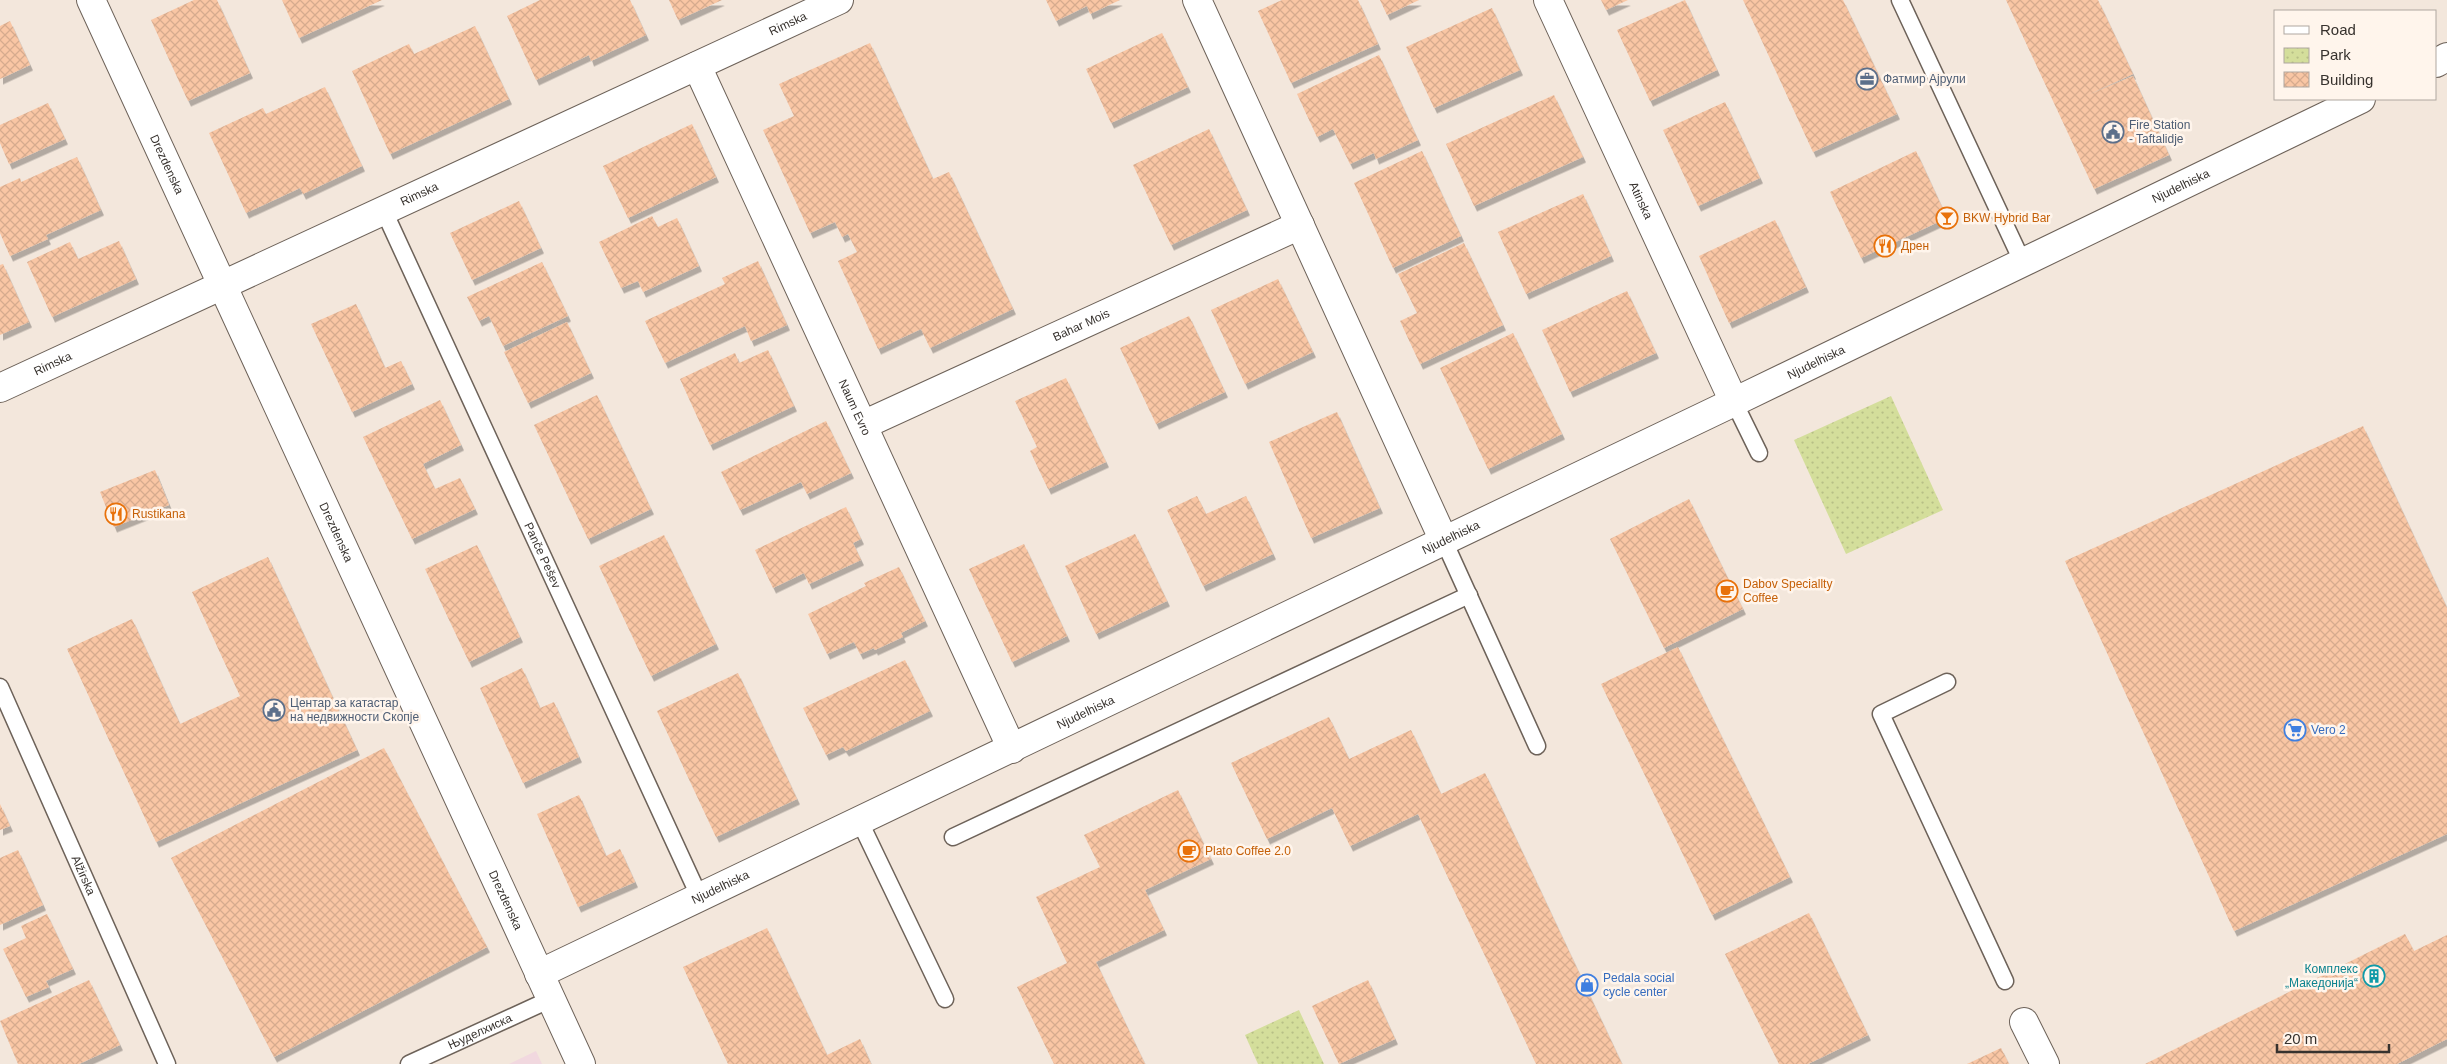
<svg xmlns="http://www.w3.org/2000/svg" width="2447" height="1064" viewBox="0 0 2447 1064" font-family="Helvetica,sans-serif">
  <defs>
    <pattern id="park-dots" width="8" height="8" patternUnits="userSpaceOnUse" patternTransform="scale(1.25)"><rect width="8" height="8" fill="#d4de9b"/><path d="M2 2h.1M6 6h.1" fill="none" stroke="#b7bf86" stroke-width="1.8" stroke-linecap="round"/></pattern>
    <pattern id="building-cross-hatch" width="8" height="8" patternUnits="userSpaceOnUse" patternTransform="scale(1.25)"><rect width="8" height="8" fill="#f9c6a4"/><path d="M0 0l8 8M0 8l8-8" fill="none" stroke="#d6ab8e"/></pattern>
    <filter id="shadow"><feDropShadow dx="3" dy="5.5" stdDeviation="0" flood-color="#0004"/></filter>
  </defs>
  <rect width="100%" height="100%" fill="#f3e7dc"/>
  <path fill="#f1d8df" d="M536,1051L542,1064H509Z"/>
  <g fill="url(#park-dots)">
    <path d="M1891,396L1943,510L1846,554L1794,440Z"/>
    <path d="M1299,1010L1324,1064H1258L1245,1035Z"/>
  </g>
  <g fill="url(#building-cross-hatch)" filter="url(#shadow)">
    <path d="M194,0H217L250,73L188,101L151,20Z"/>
    <path d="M282,0H382L299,38Z"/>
    <path d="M540,0H630L646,35L591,61L589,55L536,80L507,16Z"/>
    <path d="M669,0H722L678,20Z"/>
    <path d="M1046,0H1120L1090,14L1087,6L1056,21Z"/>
    <path d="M1282,0H1358L1378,44L1291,83L1258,11Z"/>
    <path d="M1380,0H1419L1387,15Z"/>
    <path d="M1601,0H1628L1606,10Z"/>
    <path d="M1685,0L1717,70L1650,101L1617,30Z"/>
    <path d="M1743,0H1843L1897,114L1813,152Z"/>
    <path d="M2006,0H2098L2133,74L2088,95L2133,76L2169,155L2094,189Z"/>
    <path d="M1492,8L1520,70L1434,108L1406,47Z"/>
    <path d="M10,21L30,65L0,79V26Z"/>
    <path d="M475,26L509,99L390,154L352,71L409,44L414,54Z"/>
    <path d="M1162,33L1188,87L1111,123L1086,69Z"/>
    <path d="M870,43L933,179L949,172L1013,309L930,348L921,329L878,349L838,261L857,252L848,234L842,237L835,222L810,233L763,130L794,116L779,84Z"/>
    <path d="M1379,55L1418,140L1376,159L1374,153L1350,164L1333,129L1317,137L1297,94Z"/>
    <path d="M325,87L362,166L303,194L300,188L246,213L209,133L263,108L266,114Z"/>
    <path d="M1554,95L1583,157L1474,206L1446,144Z"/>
    <path d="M1725,102L1760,178L1698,206L1663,130Z"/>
    <path d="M48,103L65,139L9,164L0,143V125Z"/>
    <path d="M692,124L716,177L628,218L603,166Z"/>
    <path d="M1209,129L1247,210L1171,245L1133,165Z"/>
    <path d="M1422,151L1461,236L1393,268L1354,183Z"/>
    <path d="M1916,151L1947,218L1861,258L1830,192Z"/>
    <path d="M77,157L101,210L46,235L48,239L10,256L0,233V187L20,178L21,182Z"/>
    <path d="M1583,194L1611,256L1526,294L1498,232Z"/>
    <path d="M519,201L541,248L472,280L450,233Z"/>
    <path d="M652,216L658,227L677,218L699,266L643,292L638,281L621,288L599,242Z"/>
    <path d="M1775,220L1806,287L1729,323L1699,256Z"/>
    <path d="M119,241L136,279L52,317L27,262L70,242L78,259Z"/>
    <path d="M1464,243L1503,325L1420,364L1400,321L1417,313L1398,274Z"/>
    <path d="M758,261L787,325L751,341L745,326L665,363L645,321L725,284L722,278Z"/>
    <path d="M542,262L568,316L503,346L489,316L479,321L467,297Z"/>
    <path d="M3,264L29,322L0,335V265Z"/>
    <path d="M1278,279L1313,352L1245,384L1211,310Z"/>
    <path d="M1627,291L1656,353L1570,392L1542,330Z"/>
    <path d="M356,304L385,368L401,361L412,384L352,412L311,324Z"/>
    <path d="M1189,316L1225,392L1156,424L1120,348Z"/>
    <path d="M567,322L591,373L528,403L504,352Z"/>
    <path d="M1513,333L1562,434L1488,469L1440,368Z"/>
    <path d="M768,350L794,406L710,445L680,379L735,353L739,363Z"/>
    <path d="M1066,378L1106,462L1048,489L1030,451L1037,447L1015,401Z"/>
    <path d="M597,395L651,509L588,539L534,425Z"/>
    <path d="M440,400L461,445L423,464L435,489L460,478L475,509L412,539L363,437Z"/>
    <path d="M1337,412L1380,508L1311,538L1269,442Z"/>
    <path d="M826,421L851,473L807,494L801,482L740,510L721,472Z"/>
    <path d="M2363,426L2447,608V834L2234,931L2065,561Z"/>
    <path d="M155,470L169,505L114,527L100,492Z"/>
    <path d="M1197,496L1206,514L1246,496L1273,554L1203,586L1167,510Z"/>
    <path d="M1689,499L1743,609L1664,648L1610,539Z"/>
    <path d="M846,507L861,539L853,543L861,560L809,584L804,573L773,588L755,550Z"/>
    <path d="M1135,534L1167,601L1096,634L1065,566Z"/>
    <path d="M664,535L716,644L651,676L599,566Z"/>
    <path d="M1024,544L1067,636L1012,662L969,569Z"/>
    <path d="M477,545L520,637L469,662L425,569Z"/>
    <path d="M268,557L357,750L156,842L67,649L132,619L180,724L240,696L192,592Z"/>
    <path d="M899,567L925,621L901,633L903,637L875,650L874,648L860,654L854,642L827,654L808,614L866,586L864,583Z"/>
    <path d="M1678,647L1790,877L1712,915L1601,684Z"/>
    <path d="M905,660L930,711L846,751L843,747L826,755L803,708Z"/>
    <path d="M522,668L540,708L554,702L579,757L523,783L480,688Z"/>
    <path d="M738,673L797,799L716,837L657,711Z"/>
    <path d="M1329,717L1349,759L1411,730L1441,794L1485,773L1622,1064H1536L1418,814L1350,846L1332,808L1267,839L1231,763Z"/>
    <path d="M384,748L487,947L274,1057L171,858Z"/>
    <path d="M1178,790L1211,859L1145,890L1164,930L1096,962L1145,1064H1054L1017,987L1067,963L1036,897L1100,867L1084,835Z"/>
    <path d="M579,795L606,856L620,849L635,882L578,907L537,814Z"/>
    <path d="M0,804L10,826L0,830Z"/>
    <path d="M18,850L43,905L0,925V858Z"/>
    <path d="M1809,913L1868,1035L1808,1064H1779L1725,954Z"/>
    <path d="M47,914L73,969L46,981L49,987L26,997L3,949L26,938L21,926Z"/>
    <path d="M767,928L827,1055L860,1039L871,1064H728L683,967Z"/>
    <path d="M2405,934L2414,951L2447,935V1039L2397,1064H2145Z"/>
    <path d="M89,980L120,1045L79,1064H18L0,1021Z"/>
    <path d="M1368,980L1395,1039L1339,1064L1312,1006Z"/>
    <path d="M2001,1048L2009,1064H1967Z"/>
  </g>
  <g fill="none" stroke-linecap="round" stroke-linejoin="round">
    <g stroke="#6d6259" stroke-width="19">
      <g id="service">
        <path d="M1900,0L2022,261"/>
        <path id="s1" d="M384,211L700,898"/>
        <path d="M1734,402L1759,453"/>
        <path d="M1444,541L1537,746"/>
        <path d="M1947,682L1881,714L2005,981"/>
        <path id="s2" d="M0,687L167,1064"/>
        <path d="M860,822L945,999"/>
        <path d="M953,837L1469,595"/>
        <path id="s3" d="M409,1064L551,999"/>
      </g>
    </g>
    <g stroke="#6d6259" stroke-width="30">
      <g id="minor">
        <path id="s4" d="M91,0L581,1064"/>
        <path d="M1197,0L1444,541"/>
        <path id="s5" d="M1548,0L1734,402"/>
        <path d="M2436,63L2447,57"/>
        <path id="s6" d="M697,66L1012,749"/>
        <path id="s7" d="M0,388L839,0"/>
        <path id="s8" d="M863,425L1300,225"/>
        <path id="s9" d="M539,974L1734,402L2361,99"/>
        <path d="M2024,1022L2045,1064"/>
      </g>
    </g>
    <use href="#service" stroke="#fff" stroke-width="16"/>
    <use href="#minor" stroke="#fff" stroke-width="28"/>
  </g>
  <defs>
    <g id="office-ring" transform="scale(1.125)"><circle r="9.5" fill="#fff5ec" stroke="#5c6f8a" stroke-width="1.5"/><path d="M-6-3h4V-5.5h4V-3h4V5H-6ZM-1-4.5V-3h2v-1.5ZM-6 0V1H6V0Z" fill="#5c6f8a"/></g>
    <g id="civic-ring" transform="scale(1.125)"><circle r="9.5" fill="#fff5ec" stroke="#5c6f8a" stroke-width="1.5"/><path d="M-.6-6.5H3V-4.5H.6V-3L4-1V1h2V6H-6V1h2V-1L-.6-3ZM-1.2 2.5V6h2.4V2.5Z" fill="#5c6f8a"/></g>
    <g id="bar-ring" transform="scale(1.125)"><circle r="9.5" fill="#fff5ec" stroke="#e8710a" stroke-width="1.5"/><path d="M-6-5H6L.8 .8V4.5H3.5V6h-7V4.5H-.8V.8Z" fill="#e8710a"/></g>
    <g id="restaurant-ring" transform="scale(1.125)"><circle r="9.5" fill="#fff5ec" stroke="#e8710a" stroke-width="1.5"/><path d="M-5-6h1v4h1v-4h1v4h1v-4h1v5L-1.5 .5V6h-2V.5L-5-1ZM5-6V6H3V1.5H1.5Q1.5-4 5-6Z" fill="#e8710a"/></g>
    <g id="cafe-ring" transform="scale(1.125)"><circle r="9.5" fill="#fff5ec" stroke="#e8710a" stroke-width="1.5"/><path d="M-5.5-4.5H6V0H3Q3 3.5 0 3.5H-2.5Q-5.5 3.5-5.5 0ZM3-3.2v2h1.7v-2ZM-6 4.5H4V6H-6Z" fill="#e8710a"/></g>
    <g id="supermarket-ring" transform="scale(1.125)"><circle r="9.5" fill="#fff5ec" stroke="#3f7fe0" stroke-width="1.5"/><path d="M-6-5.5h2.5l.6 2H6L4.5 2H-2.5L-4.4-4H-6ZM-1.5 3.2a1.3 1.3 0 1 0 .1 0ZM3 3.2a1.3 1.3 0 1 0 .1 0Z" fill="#3f7fe0"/></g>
    <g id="building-ring" transform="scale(1.125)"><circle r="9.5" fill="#fff5ec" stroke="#0f9aa8" stroke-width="1.5"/><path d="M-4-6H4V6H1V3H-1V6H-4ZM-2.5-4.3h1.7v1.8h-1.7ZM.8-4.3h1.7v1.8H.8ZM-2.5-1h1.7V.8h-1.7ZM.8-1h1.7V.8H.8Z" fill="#0f9aa8"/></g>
    <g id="shop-ring" transform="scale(1.125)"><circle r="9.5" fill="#fff5ec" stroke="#3f7fe0" stroke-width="1.5"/><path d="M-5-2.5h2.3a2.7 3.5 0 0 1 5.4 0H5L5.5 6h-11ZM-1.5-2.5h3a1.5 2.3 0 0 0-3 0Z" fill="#3f7fe0"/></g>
  </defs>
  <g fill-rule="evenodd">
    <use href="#office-ring" x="1867" y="79"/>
    <use href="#civic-ring" x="2113" y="132"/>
    <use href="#bar-ring" x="1947" y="218"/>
    <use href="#restaurant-ring" x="1885" y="246"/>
    <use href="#restaurant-ring" x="116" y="514"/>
    <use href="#cafe-ring" x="1727" y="591"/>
    <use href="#civic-ring" x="274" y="710"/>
    <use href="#supermarket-ring" x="2295" y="730"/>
    <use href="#cafe-ring" x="1189" y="851"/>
    <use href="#building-ring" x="2374" y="976"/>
    <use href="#shop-ring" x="1587" y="985"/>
  </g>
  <g text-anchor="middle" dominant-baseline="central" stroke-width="5" stroke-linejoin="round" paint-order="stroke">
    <g font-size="12" fill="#37322e" stroke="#fff5ec">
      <text stroke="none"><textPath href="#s7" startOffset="868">Rimska</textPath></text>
      <text stroke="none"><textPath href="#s4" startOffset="181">Drezdenska</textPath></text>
      <text stroke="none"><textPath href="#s9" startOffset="1821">Njudelhiska</textPath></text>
      <text stroke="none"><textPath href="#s7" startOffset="462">Rimska</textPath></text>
      <text stroke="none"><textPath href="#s5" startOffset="221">Atinska</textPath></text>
      <text stroke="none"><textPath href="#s8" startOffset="240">Bahar Mois</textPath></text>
      <text stroke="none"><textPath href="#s9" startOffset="1416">Njudelhiska</textPath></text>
      <text stroke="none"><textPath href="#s7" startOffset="58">Rimska</textPath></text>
      <text stroke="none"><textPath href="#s6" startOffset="376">Naum Evro</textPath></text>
      <text stroke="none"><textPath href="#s4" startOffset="586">Drezdenska</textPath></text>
      <text stroke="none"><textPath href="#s9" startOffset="1011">Njudelhiska</textPath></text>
      <text stroke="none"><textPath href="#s1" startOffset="379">Panče Pešev</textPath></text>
      <text stroke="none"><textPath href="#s9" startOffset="606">Njudelhiska</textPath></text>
      <text stroke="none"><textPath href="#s2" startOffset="206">Alžirska</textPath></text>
      <text stroke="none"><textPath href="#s9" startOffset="201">Njudelhiska</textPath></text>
      <text stroke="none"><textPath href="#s4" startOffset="991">Drezdenska</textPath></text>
      <text stroke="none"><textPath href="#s3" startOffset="78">Њуделхиска</textPath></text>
    </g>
    <g font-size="12" fill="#4e5e75" stroke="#fff5ec" text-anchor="start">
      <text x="1883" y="79">Фатмир Ајрули</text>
      <text x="2129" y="125">Fire Station<tspan x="2129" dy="14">- Taftalidje</tspan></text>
      <text x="290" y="703">Центар за катастар<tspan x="290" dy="14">на недвижности Скопје</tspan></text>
    </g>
    <g font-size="12" fill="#c56008" stroke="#fff5ec" text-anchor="start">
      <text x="1963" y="218">BKW Hybrid Bar</text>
      <text x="1901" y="246">Дрен</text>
      <text x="132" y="514">Rustikana</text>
      <text x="1743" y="584">Dabov Speciallty<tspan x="1743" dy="14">Coffee</tspan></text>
      <text x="1205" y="851">Plato Coffee 2.0</text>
    </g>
    <g font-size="12" fill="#366cbe" stroke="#fff5ec" text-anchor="start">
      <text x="2311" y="730">Vero 2</text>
      <text x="1603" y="978">Pedala social<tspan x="1603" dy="14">cycle center</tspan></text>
    </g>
    <g font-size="12" fill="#0d838f" stroke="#fff5ec" text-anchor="end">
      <text x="2358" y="969">Комплекс<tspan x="2358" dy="14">„Македонија“</tspan></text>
    </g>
  </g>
  <rect x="2274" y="10" width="162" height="90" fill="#fff5ec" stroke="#afa7a0"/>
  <rect x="2284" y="26" width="25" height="8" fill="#ffffff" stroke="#afa7a0"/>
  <text x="2320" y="35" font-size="15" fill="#37322e">Road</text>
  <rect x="2284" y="48" width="25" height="15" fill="url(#park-dots)" stroke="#afa7a0"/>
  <text x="2320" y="60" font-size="15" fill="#37322e">Park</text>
  <rect x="2284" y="72" width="25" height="15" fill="url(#building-cross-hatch)" stroke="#afa7a0"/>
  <text x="2320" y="85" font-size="15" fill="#37322e">Building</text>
  <path d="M2277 1044v8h112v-8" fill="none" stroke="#37322e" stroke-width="2.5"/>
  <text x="2284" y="1044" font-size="15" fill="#37322e" stroke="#fff5ec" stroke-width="4" paint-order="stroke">20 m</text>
</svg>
